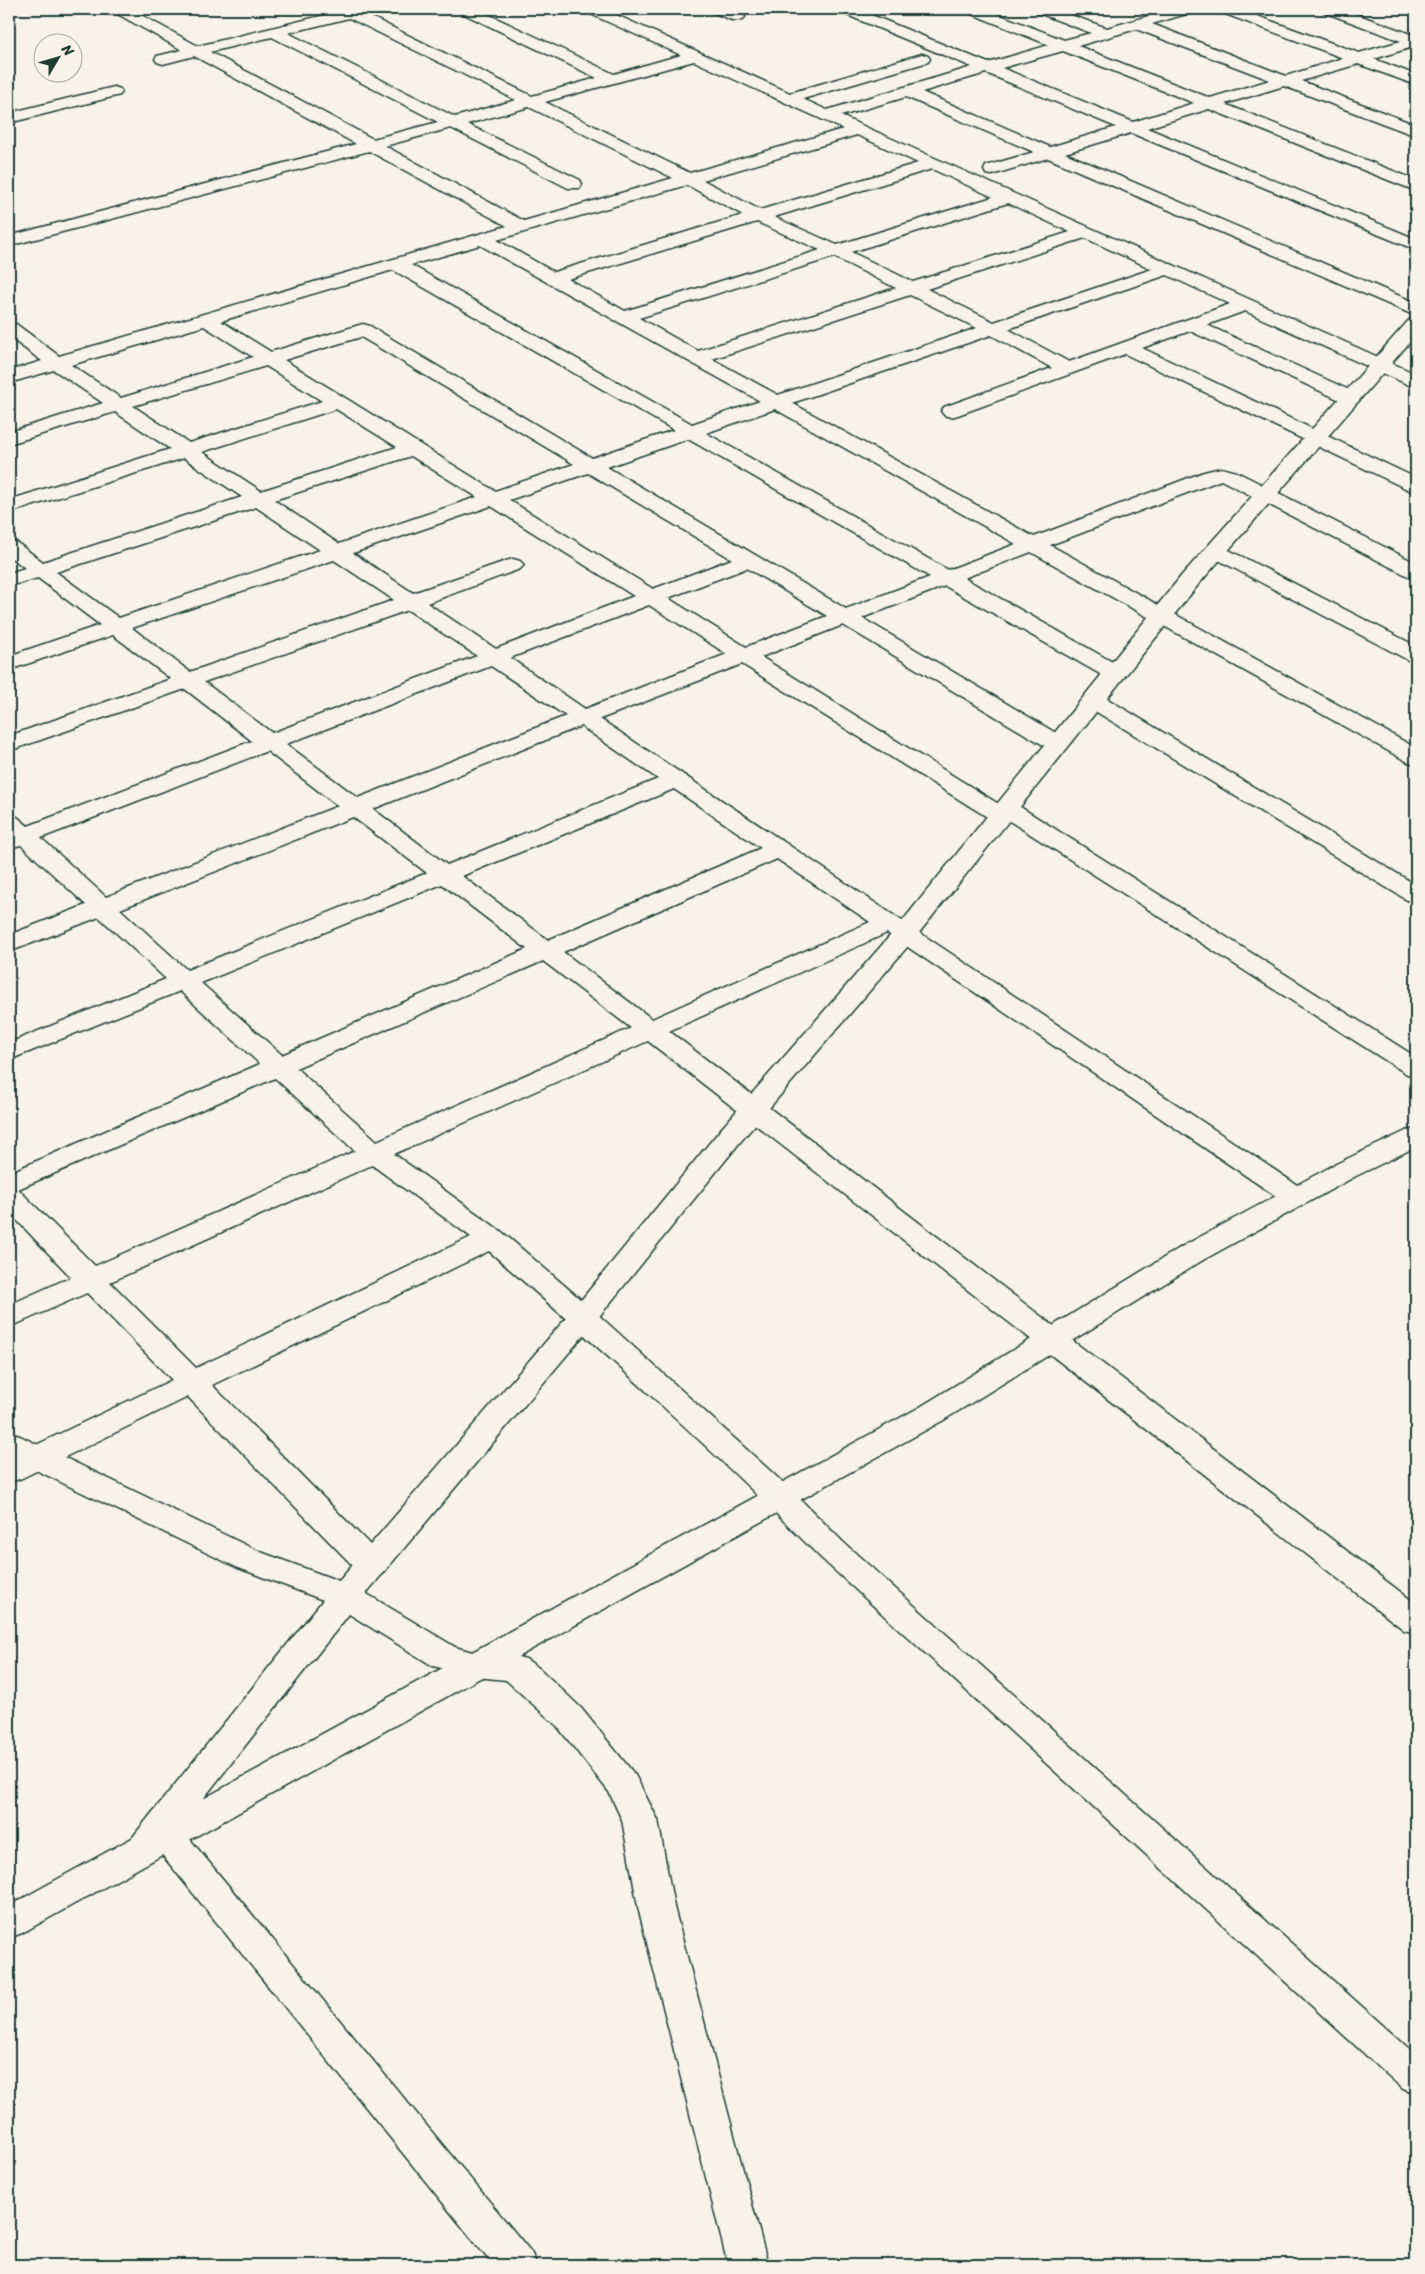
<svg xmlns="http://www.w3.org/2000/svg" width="1425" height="2274" viewBox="0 0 1425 2274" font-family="Sriracha,sans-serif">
  <rect width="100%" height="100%" fill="#f7f3e8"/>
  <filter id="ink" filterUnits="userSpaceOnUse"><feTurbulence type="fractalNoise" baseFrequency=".02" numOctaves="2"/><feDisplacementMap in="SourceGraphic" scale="10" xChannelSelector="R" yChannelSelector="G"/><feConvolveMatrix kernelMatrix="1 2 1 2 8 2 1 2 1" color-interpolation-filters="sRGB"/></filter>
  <g filter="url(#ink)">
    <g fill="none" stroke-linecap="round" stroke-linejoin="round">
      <g stroke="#1f3d34" stroke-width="3">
        <g id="street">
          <path d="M111,9H130L198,46L337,12L336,9H369L367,13L365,14L532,96L597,78L460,12L458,9H477L614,74L681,55L586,12L583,9H603L790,93L922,54L928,56L930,59L928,62L803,99L827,110L972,67L840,12L838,9H857L988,63L1049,45L967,12L965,9H985L1064,40L1091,33L1036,12L1034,9H1054L1107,28L1173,9H1195L1193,12L1152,24L1286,76L1343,58L1220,12L1218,9H1238L1359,53L1401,41L1324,12L1322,9H1342L1416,36V46L1374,59L1416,75V85L1358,64L1301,81L1416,125V136L1284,86L1225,104L1416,180V191L1209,109L1147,128L1416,239V250L1131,133L1065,153L1416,303V316L1048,158L992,175L986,174L984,170L986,166L1034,152L906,97L841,116L1416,374V387L1409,385L1245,311L1207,325L1358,394L1361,398L1358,402L1351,404L1344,402L1190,331L1142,348L1416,478V492L1409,490L1125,354L958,415L951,417L944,415L941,411L944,407L1052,368L991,335L792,403L1034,537L1204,472L1221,468L1237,472L1416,563V577L1408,576L1221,480L1050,545L1416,748V764L1408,762L1031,552L964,578L1123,668L1126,673L1123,678L1115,680L1107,678L945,586L862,618L1066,739L1070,744L1066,749L1058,751L1050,749L843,625L761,657L997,803L1006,801L1014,803L1416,1057V1076L1407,1074L1008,820L1000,822L992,820L742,664L600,719L1306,1191L1310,1197L1306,1203L1296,1206L1286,1203L887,933L669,1031L1416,1604V1633L1404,1630L648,1041L394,1154L502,1232L593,1310L790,1489L843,1542L1416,2055V2094L1403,2089L821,1558C715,1451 602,1350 489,1251L212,1385L383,1558L388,1566L383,1574L372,1578L361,1574L188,1397L20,1479L9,1482V1458L172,1380L87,1293L19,1323L9,1326V1305L71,1277L9,1212V1173L260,1064L180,991L9,1060V1043L166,979L99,917L9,952V935L86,905L21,845L9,848V815L17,817L28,826L252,741L185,689L9,751V736L171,679L113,635L9,670V656L100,625L38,578L9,586V573L25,568L9,556V540L16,542L43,562L242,497L184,458L9,513V500L170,449L115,412L9,444V432L103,403L54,370L9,383V371L42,361L9,337V322L16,324L59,356L507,226L369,151L9,246V236L356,144L194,56L163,64L157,62L155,59L157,56L182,50L114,12ZM349,18L516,100L455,117L288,33ZM1136,29L1270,80L1210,98L1078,46ZM272,37L438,122L373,139L210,52ZM1063,51L1194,103L1133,122L1002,68ZM694,61L843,129L690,173L545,102ZM986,73L1116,127L1050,147L922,92ZM529,107L673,178L524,221L385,146L451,128L568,188H580L582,184L580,180L467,124ZM857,135L918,163L760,210L703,180ZM932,169L993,197L837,245L774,217ZM687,185L743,215L554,272L497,240ZM1008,203L1070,232L913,282L851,252ZM757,222L820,250L625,311L568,279ZM1085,238L1152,269L994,322L927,289ZM480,245L760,401L692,424L411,265ZM834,257L896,288L698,351L639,318ZM393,270L674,430L592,458L370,326L363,324L356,326L271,352L221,321ZM1167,275L1230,304L1069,362L1008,329ZM910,295L977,328L778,395L712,359ZM204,326L253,357L121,398L71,365ZM361,337L574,464L495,491L284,360ZM266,366L322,401L189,443L133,406ZM336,409L397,447L261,491L202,452ZM775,409L1016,544L948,570L706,433ZM688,439L930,577L846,609L607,467ZM411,456L477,497L339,544L274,500ZM588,473L732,559L653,589L509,500ZM491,506L634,596L496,649L427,603L520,569L524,565L520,561L513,559L506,561L413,593L353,553ZM256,507L320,550L119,618L56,572ZM334,560L394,600L190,672L132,628ZM747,568L827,616L746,647L668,598ZM649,605L727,654L585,709L510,658ZM408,610L477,656L272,733L204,682ZM491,666L566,716L358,798L286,744ZM581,726L658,779L447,865L373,809ZM267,751L338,806L106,897L41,838ZM674,789L761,848L548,940L462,876ZM353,817L427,873L187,970L120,909ZM777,859L870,922L652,1019L563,952ZM442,884L527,949L282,1055L201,983ZM543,961L631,1028L377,1141L296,1068ZM275,1078L355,1151L95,1266L18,1189ZM372,1165L471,1237L196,1368L110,1282Z"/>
          <path d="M709,9C721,8 737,7 745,17L742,20H732L712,12Z"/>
          <path d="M114,87L120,89L122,92L120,95L9,123V113Z"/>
          <path d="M1216,545L1223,547L1416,646V662L1408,660L1209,555L1205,551L1209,547Z"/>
          <path d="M1093,693L1101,695L1416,885V902L1407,900L1085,705L1082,700L1085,695Z"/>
          <path d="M345,1584L357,1588L455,1647L476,1653L514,1656L526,1659L540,1669L581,1708L635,1775L658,1820L674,1907L768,2265H728L638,1907L622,1820L609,1792L557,1726L506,1680L476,1677L433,1666L333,1604L329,1596L333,1588Z"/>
          <path d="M167,1822L179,1826L531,2252L537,2265H493L155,1846L149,1836L155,1826Z"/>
        </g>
      </g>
      <g stroke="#1f3d34" stroke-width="3">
        <path id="secondary" d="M1416,319V335L1198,585L914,939L741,1141L593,1324L357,1604L203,1799L920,1407L1183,1246L1336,1164L1406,1131L1416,1129V1147L1356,1176L1203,1260L942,1421L22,1933L9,1938V1906L132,1838L323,1600L236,1567L9,1457V1433L20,1436L258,1551L339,1581L573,1310L721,1129L896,929L1182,575L1409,320Z"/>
      </g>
      <use href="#street" fill="#f7f3e8" fill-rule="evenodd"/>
      <use href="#secondary" fill="#f7f3e8" fill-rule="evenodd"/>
    </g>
  </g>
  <rect width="1425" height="2274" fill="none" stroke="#f7f3e8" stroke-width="30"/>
  <rect x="15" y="15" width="1395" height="2244" fill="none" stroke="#1f3d34" stroke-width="2" filter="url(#ink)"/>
  <g transform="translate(58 58) rotate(52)"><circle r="24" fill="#f7f3e8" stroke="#a1aaa0"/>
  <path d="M0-4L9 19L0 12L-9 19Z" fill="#1f3d34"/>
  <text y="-8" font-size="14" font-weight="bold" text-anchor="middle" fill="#1f3d34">N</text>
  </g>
</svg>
